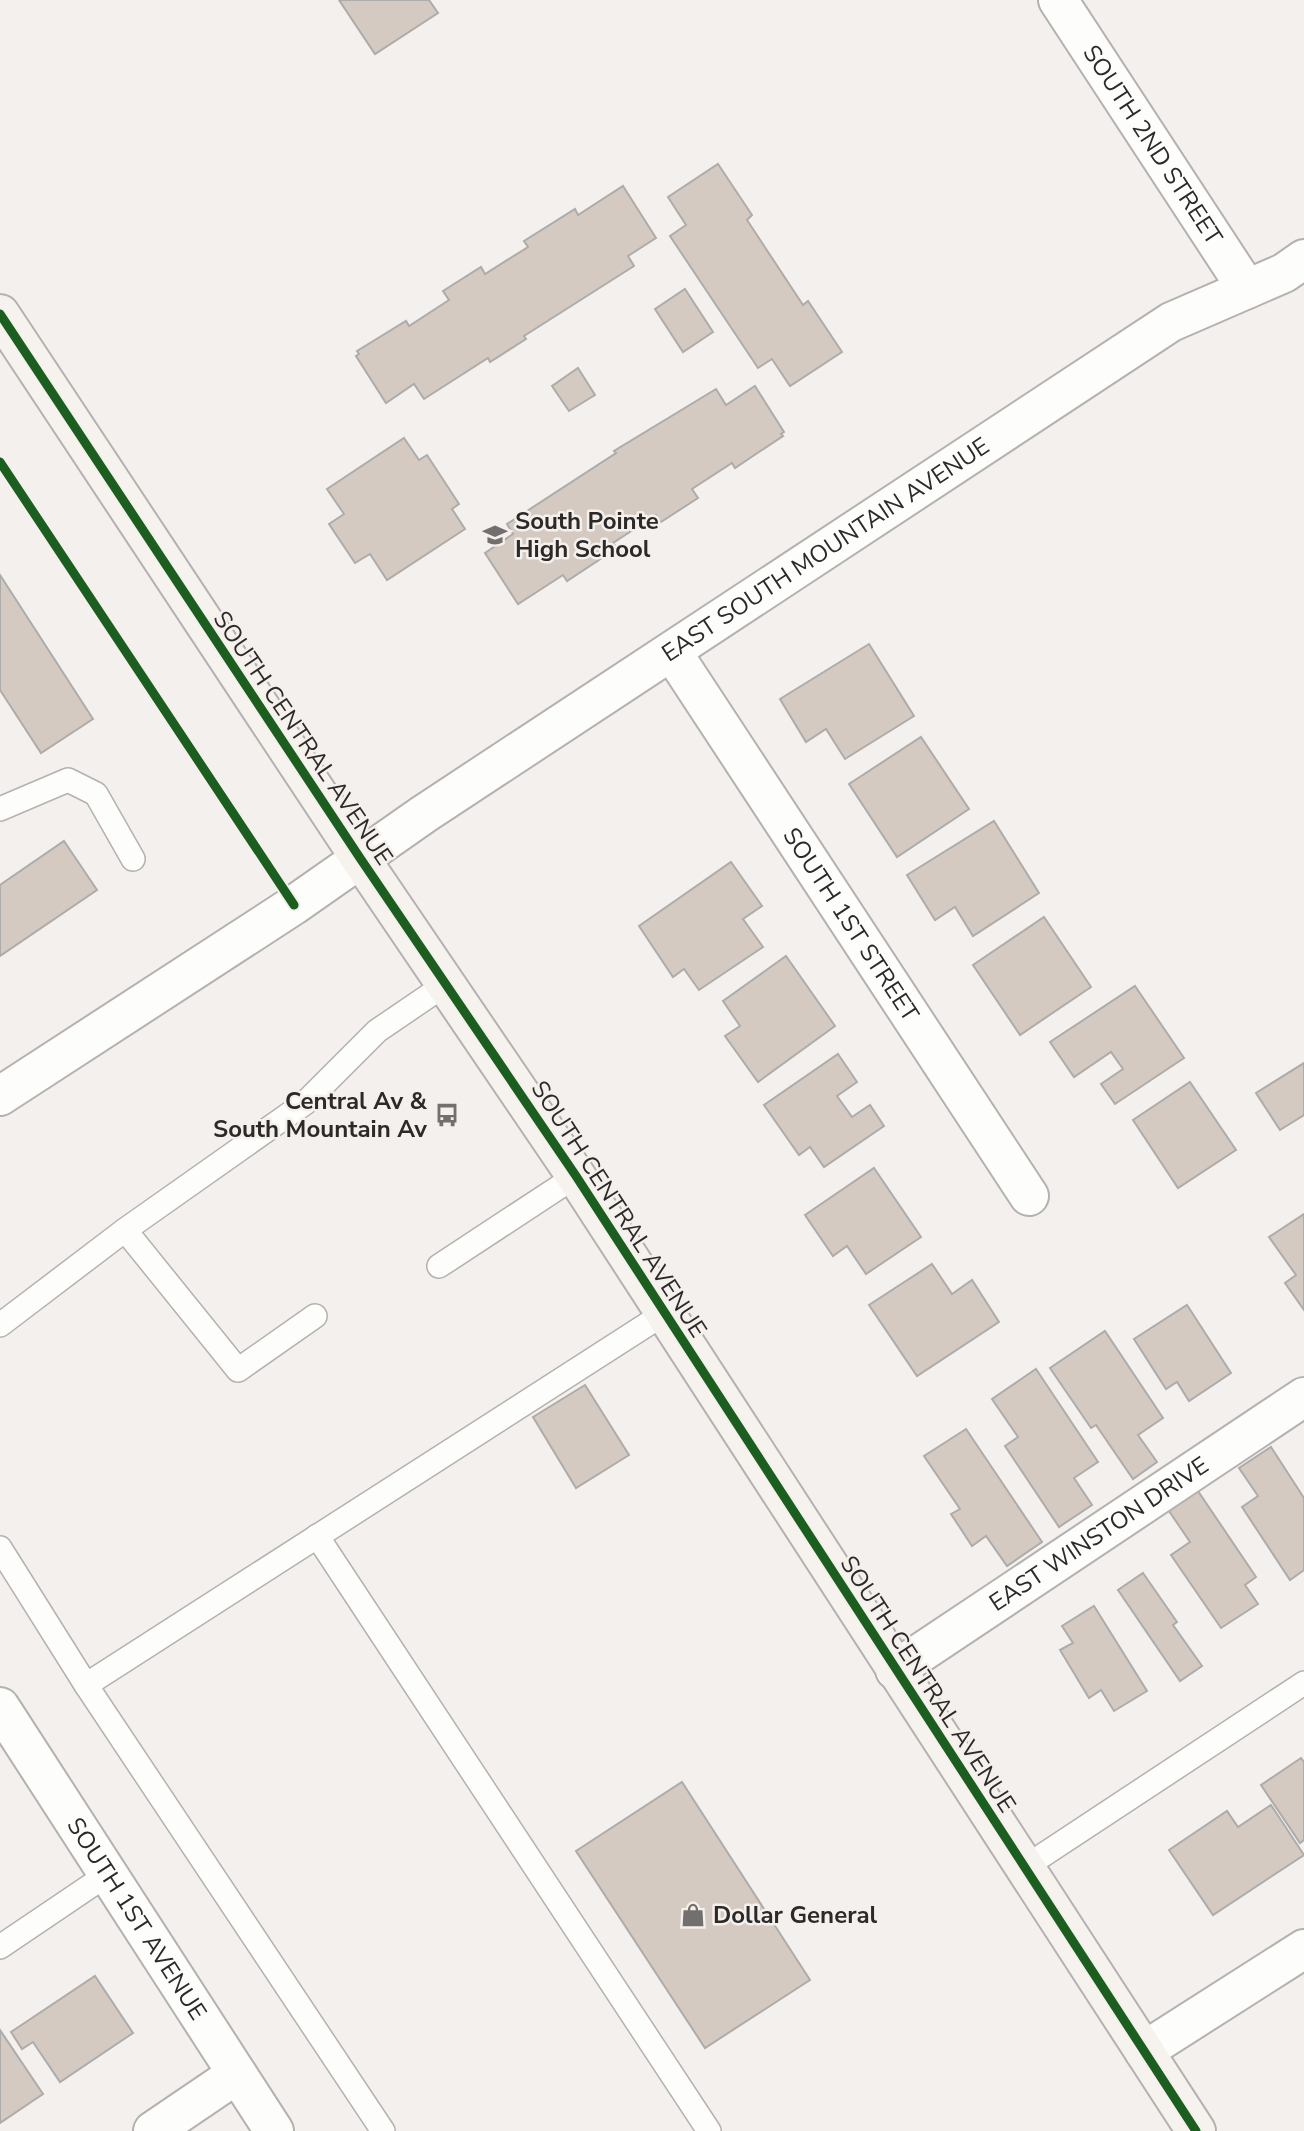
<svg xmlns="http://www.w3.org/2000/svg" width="1304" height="2131" font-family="'Nunito Sans',sans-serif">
<rect width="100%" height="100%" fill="#f3f0ee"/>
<g fill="#d4cac1" stroke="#aeacaa" stroke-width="2">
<polygon points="339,0 429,0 438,13 375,54"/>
<polygon points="718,164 752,215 747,220 803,305 808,301 842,352 790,386 772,359 758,368 670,236 686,225 668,197"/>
<polygon points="623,186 656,238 628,256 634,266 524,336 526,339 490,362 488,358 424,399 414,384 386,403 356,356 359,354 357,351 406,321 409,326 449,300 443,291 481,267 485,274 528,247 524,241 575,209 578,215"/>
<polygon points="685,289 713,332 683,352 655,309"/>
<polygon points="578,368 595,395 569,411 552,386"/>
<polygon points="755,386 784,432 781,434 783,436 735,468 732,463 692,489 698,498 661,522 656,515 613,543 617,548 567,581 563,575 518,604 485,553 513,534 507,524 616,453 614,451 716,389 726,405"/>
<polygon points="404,438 419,460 427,455 459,504 452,509 465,529 387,580 370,554 355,563 329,524 344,514 327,489"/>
<polygon points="0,575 93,719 41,753 0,690"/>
<polygon points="869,644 914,716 845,759 826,729 806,742 780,699"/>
<polygon points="921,737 969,809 897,857 849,784"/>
<polygon points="994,821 1039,893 973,936 955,907 935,920 907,875"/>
<polygon points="64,841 97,890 0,956 0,885"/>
<polygon points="731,862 762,906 743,919 763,947 699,990 684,969 673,977 639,926"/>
<polygon points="1044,917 1091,987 1020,1035 973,965"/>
<polygon points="786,956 835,1026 758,1082 725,1036 740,1026 723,1001"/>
<polygon points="1135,986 1184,1058 1115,1104 1101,1084 1123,1069 1111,1052 1074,1077 1050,1042"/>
<polygon points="838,1054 857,1082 837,1096 852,1117 870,1105 884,1126 824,1167 810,1147 799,1155 764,1105"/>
<polygon points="1304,1063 1304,1115 1280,1130 1256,1093"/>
<polygon points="1190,1082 1236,1150 1178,1188 1133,1120"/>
<polygon points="874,1168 921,1237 866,1274 847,1246 833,1256 805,1215"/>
<polygon points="1304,1214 1304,1310 1285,1283 1296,1275 1269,1237"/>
<polygon points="932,1264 952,1294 972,1280 999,1322 917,1376 869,1305"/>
<polygon points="1187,1305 1231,1373 1189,1401 1177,1382 1166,1389 1134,1339"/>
<polygon points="1105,1331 1163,1418 1138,1435 1157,1462 1133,1479 1096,1425 1091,1428 1050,1368"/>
<polygon points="1036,1369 1098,1462 1074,1478 1092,1505 1059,1527 1005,1446 1018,1437 992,1399"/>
<polygon points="585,1385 629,1455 576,1488 533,1417"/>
<polygon points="966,1429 1042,1542 1007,1566 986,1536 972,1546 951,1514 960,1509 924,1456"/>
<polygon points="1271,1447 1304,1498 1304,1570 1290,1580 1242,1507 1258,1496 1239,1468"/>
<polygon points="1198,1491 1256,1577 1245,1585 1258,1604 1221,1628 1171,1555 1190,1542 1169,1511"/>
<polygon points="1143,1573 1177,1622 1173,1625 1202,1666 1180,1681 1118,1590"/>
<polygon points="1094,1606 1147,1691 1114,1711 1101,1690 1089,1698 1060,1650 1073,1643 1062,1626"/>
<polygon points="1301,1758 1304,1762 1304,1840 1300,1843 1261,1785"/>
<polygon points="682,1782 810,1980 705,2048 576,1851"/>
<polygon points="1271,1805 1304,1855 1213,1915 1169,1850 1227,1811 1238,1827"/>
<polygon points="95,1976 133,2033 60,2082 33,2042 22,2049 11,2032"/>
<polygon points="0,2030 43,2094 0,2123"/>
</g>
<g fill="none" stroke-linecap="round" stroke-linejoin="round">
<g stroke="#b4b1b0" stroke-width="26">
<g id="lane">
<polyline points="0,809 68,780 96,794 133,859"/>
<polyline points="125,1230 238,1370 315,1316"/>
<polyline points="439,1266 576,1176"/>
<polyline points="0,1325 125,1230 305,1103 377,1031 446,984"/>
<polyline points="317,1536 709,2131"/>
<polyline points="0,1548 86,1685 383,2131"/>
<polyline points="86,1685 665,1313"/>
<polyline points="1025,1867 1304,1683"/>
<polyline points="0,1947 108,1874"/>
</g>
</g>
<g stroke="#b4b1b0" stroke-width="42">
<g id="street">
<path id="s1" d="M1058 0 1247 289"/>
<path id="s2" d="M672 652 1029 1196"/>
<path id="s3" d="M0 1096 294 905 424 814 1171 322 1284 273 1304 259"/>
<path id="s4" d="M895 1670 1304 1397"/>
<path id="s5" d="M0 1707 274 2131"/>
<polyline points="1144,2051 1304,1949"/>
<polyline points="153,2131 237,2074"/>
</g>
</g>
<g stroke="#b4b1b0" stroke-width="42">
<polyline id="secondary" points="0,314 360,858 576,1176 1196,2131"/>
</g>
<use href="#lane" stroke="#fdfdfc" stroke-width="23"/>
<use href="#street" stroke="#fdfdfc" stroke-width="38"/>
<use href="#secondary" stroke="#f6f3ef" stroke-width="38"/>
<g stroke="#f5f0ec" stroke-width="13">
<g id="cycleway">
<polyline points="0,314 360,858 576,1176 1196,2131"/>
<polyline points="0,462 294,905"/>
</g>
</g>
<use href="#cycleway" stroke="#1b5e20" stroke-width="9"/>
</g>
<defs>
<g id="school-bare" transform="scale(1.89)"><path d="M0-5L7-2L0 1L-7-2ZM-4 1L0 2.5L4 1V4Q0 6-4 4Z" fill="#726f6e" stroke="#f5f0ec" stroke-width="2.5" paint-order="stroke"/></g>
<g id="bus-bare" transform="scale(1.89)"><path d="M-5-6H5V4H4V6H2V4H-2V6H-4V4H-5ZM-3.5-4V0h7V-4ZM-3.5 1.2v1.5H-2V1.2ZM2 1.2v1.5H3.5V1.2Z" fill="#726f6e" stroke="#f5f0ec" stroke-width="2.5" paint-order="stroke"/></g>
<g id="shop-bare" transform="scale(1.89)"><path d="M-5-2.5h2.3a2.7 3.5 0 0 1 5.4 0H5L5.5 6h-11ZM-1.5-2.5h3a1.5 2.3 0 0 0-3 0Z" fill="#726f6e" stroke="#f5f0ec" stroke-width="2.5" paint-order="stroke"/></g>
</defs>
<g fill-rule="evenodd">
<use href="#school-bare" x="495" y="535"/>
<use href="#bus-bare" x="447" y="1115"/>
<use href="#shop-bare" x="693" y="1915"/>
</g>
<g text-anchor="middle" stroke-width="5" stroke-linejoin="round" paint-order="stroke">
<g font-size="24" fill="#2c2a29" stroke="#f5f0ec">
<text dy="8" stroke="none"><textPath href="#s1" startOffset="173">SOUTH 2ND STREET</textPath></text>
<text dy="8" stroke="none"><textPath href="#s3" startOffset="990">EAST SOUTH MOUNTAIN AVENUE</textPath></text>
<text transform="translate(303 738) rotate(56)" y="8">SOUTH CENTRAL AVENUE</text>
<text dy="8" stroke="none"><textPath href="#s2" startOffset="326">SOUTH 1ST STREET</textPath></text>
<text transform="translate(619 1209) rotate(57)" y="8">SOUTH CENTRAL AVENUE</text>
<text dy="8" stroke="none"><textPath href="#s4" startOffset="245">EAST WINSTON DRIVE</textPath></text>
<text transform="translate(928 1684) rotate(57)" y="8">SOUTH CENTRAL AVENUE</text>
<text dy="8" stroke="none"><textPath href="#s5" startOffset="252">SOUTH 1ST AVENUE</textPath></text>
</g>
<g font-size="24" font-weight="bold" fill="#2c2a29" stroke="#f5f0ec" text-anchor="start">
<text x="515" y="529">South Pointe<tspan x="515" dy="28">High School</tspan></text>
<text x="427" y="1109" text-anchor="end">Central Av &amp;<tspan x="427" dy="28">South Mountain Av</tspan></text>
<text x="713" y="1923">Dollar General</text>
</g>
</g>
</svg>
